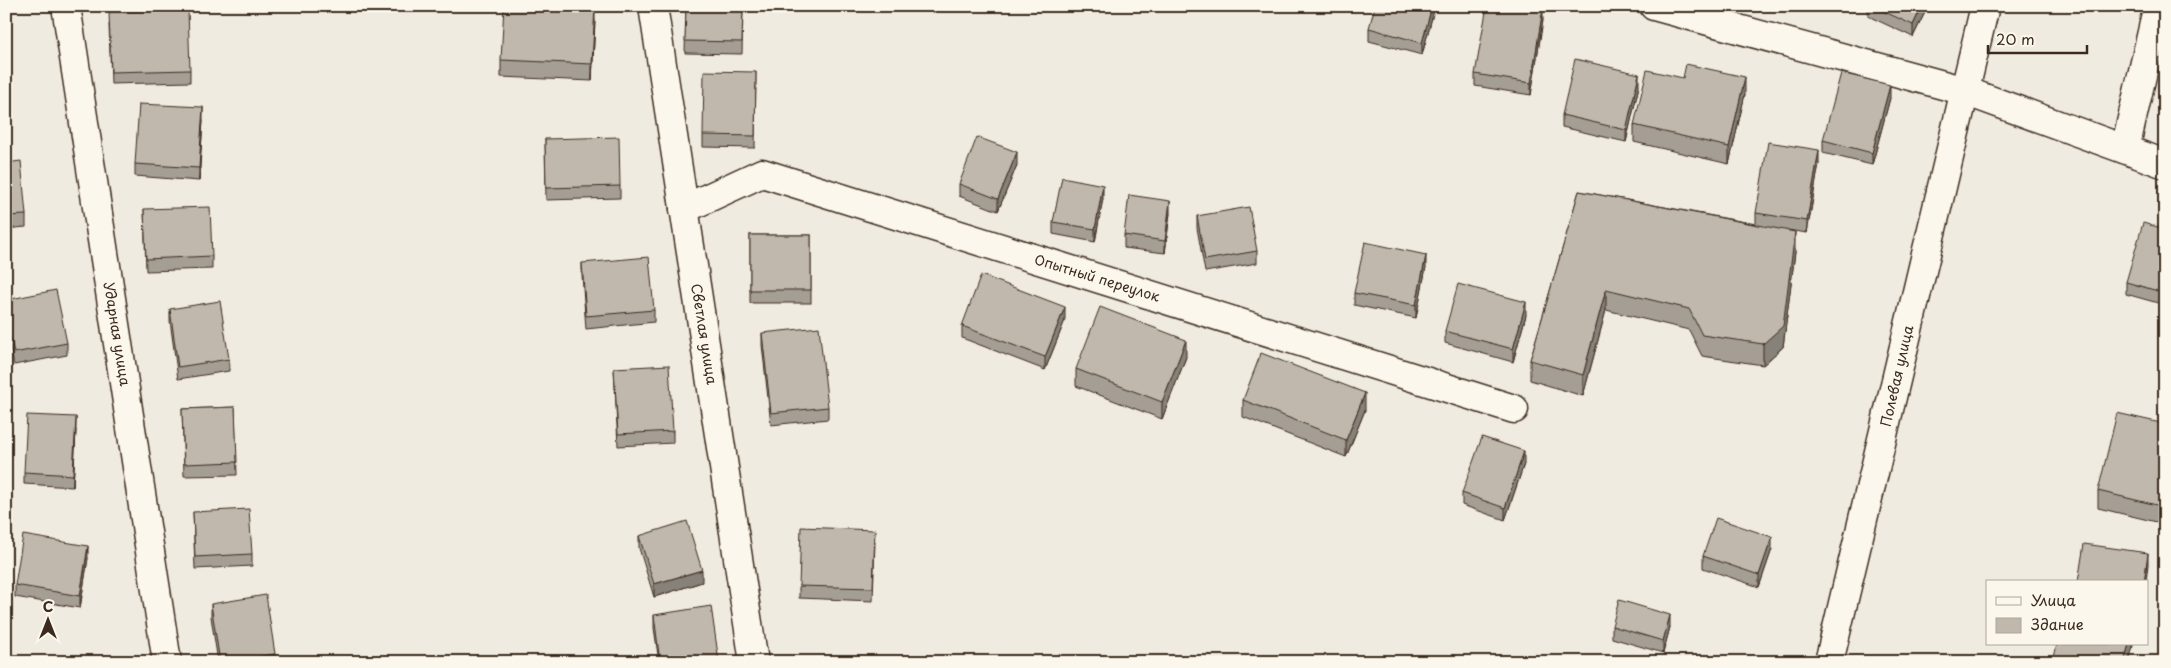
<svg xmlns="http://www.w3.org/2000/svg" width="2171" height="668" font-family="'Playpen Sans',sans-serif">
<rect width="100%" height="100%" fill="#f0ebe0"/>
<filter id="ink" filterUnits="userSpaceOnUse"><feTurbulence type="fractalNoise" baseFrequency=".02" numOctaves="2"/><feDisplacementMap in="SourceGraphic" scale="10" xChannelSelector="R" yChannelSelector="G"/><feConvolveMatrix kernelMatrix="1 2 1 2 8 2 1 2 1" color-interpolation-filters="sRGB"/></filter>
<g filter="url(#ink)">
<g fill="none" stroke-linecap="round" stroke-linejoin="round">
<g stroke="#3b2a1e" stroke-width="31">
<g id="minor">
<polyline points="66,6 167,662"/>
<polyline points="653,6 754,662"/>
<polyline points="1654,6 1965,91 2165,164"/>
<polyline points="2125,149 2158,6"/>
<polyline points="684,209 762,173 1514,409"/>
<polyline points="1829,662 1985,6"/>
</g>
</g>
<use href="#minor" stroke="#fbf7ec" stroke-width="28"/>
</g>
<g fill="#a59e95" stroke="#3b2a1e">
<polygon points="6,6 10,62 10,74 6,74"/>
<polygon points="686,6 743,6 742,54 685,53"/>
<polygon points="1435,6 1422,55 1369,41 1369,28"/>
<polygon points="1868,6 1928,6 1913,37 1868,16"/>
<polygon points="595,20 592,81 501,77 501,60"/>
<polygon points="1543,20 1531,95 1475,86 1475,74"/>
<polygon points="109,24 190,70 190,82 111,84"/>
<polygon points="756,72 755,148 703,147 703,135"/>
<polygon points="1639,86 1626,142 1562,127 1562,115"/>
<polygon points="1745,94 1729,164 1634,142 1634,125"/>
<polygon points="1890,98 1872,165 1823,153 1823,140"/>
<polygon points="203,120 199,181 135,176 135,164"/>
<polygon points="545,139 620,186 620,198 546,200"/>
<polygon points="6,163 26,215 26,227 6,229"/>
<polygon points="1819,163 1807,233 1788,230 1795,252 1783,347 1763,365 1702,356 1689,330 1606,310 1583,396 1530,380 1530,360 1579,191 1756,224 1756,213"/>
<polygon points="1017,165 998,211 959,196 959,184"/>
<polygon points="1103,198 1095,242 1053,234 1053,222"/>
<polygon points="144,209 212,256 212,269 146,271"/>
<polygon points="1170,213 1165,253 1124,248 1124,235"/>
<polygon points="1197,216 1257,251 1257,263 1205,272 1197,228"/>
<polygon points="2165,229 2165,305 2126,294 2126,282"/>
<rect x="750" y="235" width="61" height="68"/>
<polygon points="582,263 654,310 654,322 586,329 582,275"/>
<polygon points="1426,267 1416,318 1354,305 1354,293"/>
<polygon points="6,300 67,343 67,355 14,365 6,329"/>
<polygon points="170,309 229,359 229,371 178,379 170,321"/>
<polygon points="1526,315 1513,362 1445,343 1445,331"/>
<polygon points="1065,320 1045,370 962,338 962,326"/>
<polygon points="762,333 828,407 828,419 771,425 762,345"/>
<polygon points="1186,357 1162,419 1076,386 1076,369"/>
<polygon points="614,368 673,431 673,443 618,446"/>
<polygon points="1243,400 1365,410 1346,457 1243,417"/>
<polygon points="235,407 237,475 184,476 182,409"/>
<polygon points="2165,424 2165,524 2098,508 2098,491"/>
<polygon points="76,430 73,487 24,484 24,472"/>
<polygon points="1524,464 1505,520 1462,505 1462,493"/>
<polygon points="193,512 252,554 252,566 195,569"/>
<polygon points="639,536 702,582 654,597 639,548"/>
<polygon points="875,542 873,601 799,598 799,586"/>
<polygon points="1772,549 1759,587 1703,568 1703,556"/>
<polygon points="88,558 80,608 15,597 15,585"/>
<polygon points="211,604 275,654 275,662 218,662 211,617"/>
<polygon points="654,615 719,662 659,662 654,628"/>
<polygon points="1612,626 1670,627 1663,653 1612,638"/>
</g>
<g fill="#868179" stroke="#3b2a1e">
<polygon points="595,6 595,20 592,81 592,64"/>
<polygon points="1432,6 1435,6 1422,55 1422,43"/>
<polygon points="1922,6 1928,6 1913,37 1913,25"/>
<polygon points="1543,8 1543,20 1531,95 1531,83"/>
<polygon points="1639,74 1639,86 1626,142 1626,130"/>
<polygon points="1745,77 1745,94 1729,164 1729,147"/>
<polygon points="1890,85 1890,98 1872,165 1872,153"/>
<polygon points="203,107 203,120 199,181 199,168"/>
<polygon points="1819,150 1819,163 1807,233 1807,221"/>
<polygon points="1017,152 1017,165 998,211 998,199"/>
<polygon points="1103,185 1103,198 1095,242 1095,229"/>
<polygon points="1170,201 1170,213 1165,253 1165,241"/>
<polygon points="1795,232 1795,252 1783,347 1763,365 1763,344"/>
<polygon points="1426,255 1426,267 1416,318 1416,305"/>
<polygon points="1606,289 1606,310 1583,396 1583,375"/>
<polygon points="1526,302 1526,315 1513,362 1513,349"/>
<polygon points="1065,307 1065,320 1045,370 1045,357"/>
<polygon points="1186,340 1186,357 1162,419 1162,402"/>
<polygon points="1365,393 1365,410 1346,457 1346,440"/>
<polygon points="76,417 76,430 73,487 73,475"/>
<polygon points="1524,451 1524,464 1505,520 1505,508"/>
<polygon points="1772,537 1772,549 1759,587 1759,575"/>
<polygon points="88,546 88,558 80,608 80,596"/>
<polygon points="2148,553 2148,565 2146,582 2144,582"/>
<polygon points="702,570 702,582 654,597 654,584"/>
<polygon points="1670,615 1670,627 1663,653 1663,641"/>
<polygon points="2129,644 2133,644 2133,646 2129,662 2124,662"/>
</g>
<g fill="#c0b8ad" stroke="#3b2a1e">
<polygon points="6,6 8,6 10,62 6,62"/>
<polygon points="504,6 595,6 592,64 501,60"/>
<polygon points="686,6 743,6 742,42 685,41"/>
<polygon points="1375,6 1432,6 1422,43 1369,28"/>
<polygon points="1487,6 1534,6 1543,8 1531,83 1475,74"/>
<polygon points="1872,6 1922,6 1913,25"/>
<polygon points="188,10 190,70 111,72 109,12"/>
<polygon points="1575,59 1639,74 1626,130 1562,115"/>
<polygon points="1686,64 1745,77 1729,147 1634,125 1647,70 1683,78"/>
<polygon points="704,71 756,72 755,136 703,135"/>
<polygon points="1841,73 1890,85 1872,153 1823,140"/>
<polygon points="139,104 203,107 199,168 135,164"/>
<polygon points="619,137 620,186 546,188 545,139"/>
<polygon points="977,137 1017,152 998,199 959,184"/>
<polygon points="1768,142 1819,150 1807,221 1756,213"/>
<polygon points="21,161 26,215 6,216 6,163"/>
<polygon points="1062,177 1103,185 1095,229 1053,222"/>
<polygon points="1579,191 1795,232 1783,326 1763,344 1702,335 1689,309 1606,289 1583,375 1530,360"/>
<polygon points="1129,195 1170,201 1165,241 1124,235"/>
<polygon points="210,207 212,256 146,259 144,209"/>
<polygon points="1249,207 1257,251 1205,260 1197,216"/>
<polygon points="2143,223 2165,229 2165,293 2126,282"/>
<rect x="750" y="235" width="61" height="55"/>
<polygon points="1365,242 1426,255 1416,305 1354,293"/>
<polygon points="649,257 654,310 586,316 582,263"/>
<polygon points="981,275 1065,307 1045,357 962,326"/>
<polygon points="1458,284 1526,302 1513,349 1445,331"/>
<polygon points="56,290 67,343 14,353 6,317 6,300"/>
<polygon points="220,301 229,359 178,367 170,309"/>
<polygon points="1100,307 1186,340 1162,402 1076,369"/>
<polygon points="819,327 828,407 771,413 762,333"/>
<polygon points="1261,353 1365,393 1346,440 1243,400"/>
<polygon points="669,365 673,431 618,434 614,368"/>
<polygon points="235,407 237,462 184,464 182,409"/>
<polygon points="2117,413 2165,424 2165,507 2098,491"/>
<polygon points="27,415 76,417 73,475 24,472"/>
<polygon points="1482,437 1524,451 1505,508 1462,493"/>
<polygon points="249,509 252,554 195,557 193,512"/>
<polygon points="1716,518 1772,537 1759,575 1703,556"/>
<polygon points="687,521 702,570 654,584 639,536"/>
<polygon points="801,527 875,530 873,588 799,586"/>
<polygon points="23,535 88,546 80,596 15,585"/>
<polygon points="2084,544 2148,553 2144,582 2078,582"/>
<polygon points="266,595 275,654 225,662 220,662 211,604"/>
<polygon points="1619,600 1670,615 1663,641 1612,626"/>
<polygon points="711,606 719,662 660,662 654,615"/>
<polygon points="2057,644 2129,644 2124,662 2053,662"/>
</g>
</g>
<g text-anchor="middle" stroke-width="5" stroke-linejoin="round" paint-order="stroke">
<g font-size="14" fill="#3b2a1e" stroke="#fbf7ec">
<text transform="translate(1097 278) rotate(17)" y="5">Опытный переулок</text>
<text transform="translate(117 334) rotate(81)" y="5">Ударная улица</text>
<text transform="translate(704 334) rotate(81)" y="5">Светлая улица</text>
<text transform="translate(1897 376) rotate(-77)" y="5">Полевая улица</text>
</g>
</g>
<rect width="2171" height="668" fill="none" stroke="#fbf7ec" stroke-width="25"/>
<rect x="12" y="12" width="2146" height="643" fill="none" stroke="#3b2a1e" stroke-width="2" filter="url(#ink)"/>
<rect x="1986" y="580" width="162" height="65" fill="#fbf7ec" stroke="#aea59a"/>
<rect x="1996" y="597" width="25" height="8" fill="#fbf7ec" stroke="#aea59a"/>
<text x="2031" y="606" font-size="15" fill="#3b2a1e">Улица</text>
<rect x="1996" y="618" width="25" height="15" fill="#c0b8ad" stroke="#aea59a"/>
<text x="2031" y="630" font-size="15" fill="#3b2a1e">Здание</text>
<g transform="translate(48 620)" stroke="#fbf7ec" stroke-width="4" paint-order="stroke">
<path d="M0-4L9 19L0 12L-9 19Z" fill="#3b2a1e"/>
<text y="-8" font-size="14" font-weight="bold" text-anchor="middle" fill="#3b2a1e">С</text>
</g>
<path d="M1988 45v8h99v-8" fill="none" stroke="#3b2a1e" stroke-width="2.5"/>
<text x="1996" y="45" font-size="15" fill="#3b2a1e" stroke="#fbf7ec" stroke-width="4" paint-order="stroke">20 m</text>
</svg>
